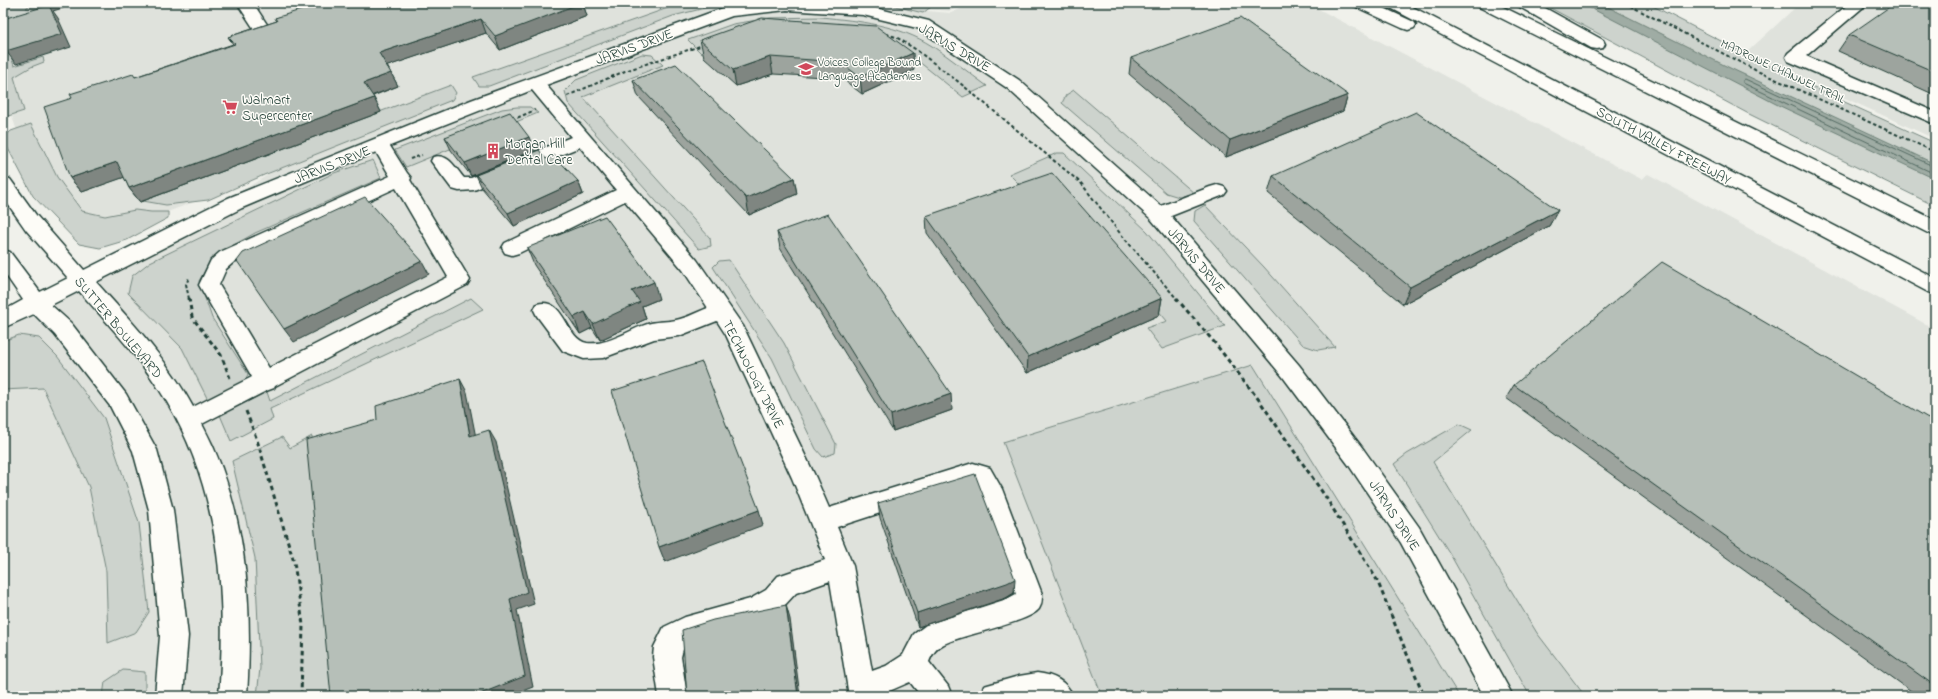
<svg xmlns="http://www.w3.org/2000/svg" width="1938" height="699" font-family="'Indie Flower',sans-serif">
<rect width="100%" height="100%" fill="#f0f1eb"/>
<filter id="ink" filterUnits="userSpaceOnUse"><feTurbulence type="fractalNoise" baseFrequency=".025" numOctaves="2"/><feDisplacementMap in="SourceGraphic" scale="8" xChannelSelector="R" yChannelSelector="G"/><feConvolveMatrix kernelMatrix="1 2 1 2 8 2 1 2 1" color-interpolation-filters="sRGB"/></filter>
<g filter="url(#ink)">
<g fill="#dfe2dc">
<polygon points="3,3 830,3 951,13 973,3 1307,3 1641,179 1648,174 1935,329 1935,696 3,696 3,322 102,277 274,171 100,238 22,147 3,88"/>
<polygon points="846,3 968,3 950,11"/>
<polygon points="1800,3 1935,3 1935,139 1746,53"/>
</g>
<g fill="#cdd3cd" stroke="#768880">
<polygon points="3,3 33,3 26,8 52,10 4,34 14,66 43,57 44,62 31,67 14,77 24,111 5,117 3,116"/>
<polygon points="682,3 725,3 673,16 489,86 479,86 473,77"/>
<polygon points="883,3 936,3 923,13"/>
<polygon points="1541,3 1647,3 1805,84 1935,143 1935,206 1747,113"/>
<path d="M821 17C860 21 899 25 932 46 951 58 969 73 987 86L963 97 923 65 886 42 704 56 688 40 733 24 770 18Z"/>
<polygon points="642,54 652,55 663,65 583,97 710,238 711,246 699,249 568,103 565,91 576,80"/>
<polygon points="451,85 456,93 452,100 264,175 208,200 166,205 143,201"/>
<polygon points="1074,90 1194,193 1179,197 1166,193 1062,103 1066,95"/>
<polygon points="517,107 530,107 538,113 406,167 395,150 502,109"/>
<polygon points="31,124 57,177 82,211 105,216 135,210 151,212 168,212 168,218 127,240 100,248 79,244 33,196 3,139 11,131"/>
<polygon points="1057,153 1064,153 1147,231 1225,326 1162,349 1146,328 1167,321 1047,176 1021,186 1009,174"/>
<polygon points="373,160 381,178 255,233 213,257 199,281 212,318 248,374 243,386 208,400 182,348 128,293 132,276 150,262 334,173"/>
<polygon points="1205,205 1264,267 1335,347 1318,350 1303,345 1194,221 1195,211"/>
<polygon points="729,260 784,343 836,444 835,453 823,457 816,449 772,358 713,267 719,261"/>
<polygon points="471,298 483,309 270,409 273,419 231,441 220,415 267,392 270,401"/>
<polygon points="19,335 39,338 57,356 104,418 139,523 149,612 136,632 108,643 106,571 89,487 43,388 3,390 3,341"/>
<polygon points="1253,365 1459,696 1102,696 1003,442"/>
<polygon points="1459,424 1472,430 1433,462 1537,633 1585,696 1530,696 1450,554 1394,464 1407,454"/>
<polygon points="312,436 333,696 257,696 260,668 255,558 232,461 282,437 290,448"/>
<polygon points="123,670 145,672 145,696 103,696 105,682"/>
</g>
<polygon fill="#9faca4" stroke="#6c8077" points="1581,3 1600,3 1730,68 1935,164 1935,179 1776,104"/>
<g fill="none" stroke-linecap="round" stroke-linejoin="round">
<polyline stroke="#526961" stroke-width="1" points="1935,167 1745,79 1743,80 1743,83 1935,174"/>
<g stroke="#1f3d34" stroke-width="3">
<g id="minor">
<polygon points="237,3 253,3 272,32 270,35 264,37 258,35"/>
<path d="M760 3H829L863 5 929 21 1019 80 1161 206 1210 187 1217 185 1224 187 1227 191 1224 195 1171 216 1299 365 1364 450 1419 527 1513 696H1484L1401 543 1348 464 1283 377 1151 219 1007 88 917 28 863 15 787 10 732 16 546 85 697 260 743 326 816 478 829 508 973 463 990 468 1002 489 1042 594C1042 599 1042 604 1039 609 1028 623 963 634 944 644 936 648 932 654 929 662L948 686 952 696H921L910 682 878 696H849L830 581 796 593 784 606 765 618 691 641 684 645 681 657 687 696H659L653 657 654 647 664 627 685 617 750 599 766 590 778 576 825 560 792 478 726 335 717 321 679 336 654 339 603 358 584 359 563 351 537 316 534 310 537 304C565 296 565 339 587 343 609 346 631 328 651 323 659 321 668 322 676 320 687 318 697 312 708 308L683 270 625 201 519 253 512 255 505 253 502 248 505 243 616 190 580 147 474 190 459 191 452 189 431 161 433 157C449 153 455 168 464 178H471L571 137 532 90 390 146 407 173 411 178 410 180 470 280 467 285 275 386 274 388 266 391 202 424C247 507 253 604 247 696H219C227 595 220 491 167 402 143 361 110 326 79 291L51 305 71 323 126 394 157 450 173 510 188 636 183 696H155L160 636 149 510 133 451 110 406 55 335 34 314 3 328V311L23 300 3 271V250L10 252 40 292 68 278 26 230 3 197V177L10 179 36 215 84 270 228 198 471 100 723 8ZM376 152 390 176 220 252 211 260 199 285 252 377 193 407C168 360 131 321 96 282L242 208ZM396 188 448 277 269 368 219 285 226 269 234 262ZM973 483 979 493 1016 594 1007 599 926 625 914 634 903 655 886 666 872 671 853 566 837 527Z"/>
<polygon points="1850,3 1868,3 1806,56 1935,112 1935,124 1788,61 1786,57 1788,53"/>
<path d="M1037 673C1054 675 1066 681 1073 696H980L984 686 1019 676Z"/>
</g>
</g>
<g stroke="#1f3d34" stroke-width="3">
<g id="highway">
<polygon points="1352,3 1373,3 1414,22 1416,25 1414,28 1408,30 1402,28 1354,6"/>
<polygon points="1385,3 1405,3 1935,278 1935,294 1928,292 1387,6"/>
<polygon points="1475,3 1495,3 1935,220 1935,235 1928,233 1477,6"/>
<polygon points="1516,3 1536,3 1603,40 1605,44 1603,48 1597,49 1591,48 1518,6"/>
</g>
</g>
<g stroke="#1f3d34" stroke-width="2" stroke-dasharray="3.5 2.5" stroke-linecap="butt">
<polyline points="1625,3 1755,70 1935,152"/>
<polyline points="886,34 896,37 915,49 960,83 1081,183 1119,232 1177,299"/>
<polyline points="567,96 625,71 703,45"/>
<polyline points="512,120 535,110"/>
<polyline points="410,159 422,155"/>
<polyline points="189,299 186,284 189,278"/>
</g>
<g stroke="#1f3d34" stroke-width="3" stroke-dasharray="4.5 3.5" stroke-linecap="butt">
<polyline points="189,298 192,317 221,355 230,378"/>
<polyline points="1176,298 1214,342 1259,400 1325,496 1377,580 1424,696"/>
<polyline points="246,411 257,440 294,562 303,625 301,696"/>
</g>
<use href="#minor" fill="#fdfcf7" fill-rule="evenodd"/>
<use href="#highway" fill="#fdfcf7" fill-rule="evenodd"/>
</g>
<g fill="#9da49e" stroke="#1f3d34">
<polygon points="1935,3 1935,95 1838,51 1849,35"/>
<polygon points="340,4 345,8 583,4 587,16 500,50 486,33 387,66 398,86 373,96 381,112 140,202 129,188 124,177 82,192 70,178 72,98 233,44 228,37 277,21 275,18"/>
<polygon points="700,40 914,70 862,94 841,78 773,74 736,86 704,57"/>
<polygon points="1131,58 1348,95 1343,111 1226,157 1129,74"/>
<polygon points="633,80 794,178 797,194 749,215 638,96"/>
<polygon points="445,137 534,150 471,176 451,150"/>
<polygon points="546,159 578,181 583,194 514,226 482,188 476,175"/>
<polygon points="1273,176 1558,210 1549,226 1403,304 1268,193"/>
<polygon points="926,216 1162,298 1159,315 1027,373 927,233"/>
<polygon points="777,232 952,410 893,431 780,248"/>
<polygon points="527,248 659,299 642,306 646,319 600,340 592,328 580,334 534,265"/>
<polygon points="1514,385 1935,422 1935,696 1918,696 1506,398"/>
<polygon points="878,503 1014,593 1006,598 918,627 880,518"/>
</g>
<g fill="#7f8681" stroke="#1f3d34">
<polygon points="47,3 79,3 53,11 58,18 71,47 16,64 6,51 50,7"/>
<polygon points="575,3 585,3 583,4 587,16 500,50 495,36"/>
<polygon points="481,19 486,33 385,67 379,53"/>
<polygon points="913,53 914,70 862,94 860,77"/>
<polygon points="770,57 773,74 736,86 733,70"/>
<polygon points="391,73 398,86 371,96 364,83"/>
<polygon points="1348,95 1343,111 1226,157 1230,140"/>
<polygon points="374,98 381,112 140,202 129,188"/>
<polygon points="529,137 534,150 471,176 465,163"/>
<polygon points="117,162 128,176 82,192 70,178"/>
<polygon points="794,178 797,194 749,215 746,198"/>
<polygon points="578,181 583,194 514,226 508,213"/>
<polygon points="1558,210 1549,226 1403,304 1410,287"/>
<polygon points="422,261 429,274 294,342 284,329"/>
<polygon points="654,282 659,299 642,306 646,319 600,340 593,324 632,291"/>
<polygon points="1162,298 1159,315 1027,373 1028,357"/>
<polygon points="585,312 592,328 580,334 574,317"/>
<polygon points="460,379 467,392 478,448 470,436"/>
<polygon points="951,394 952,410 893,431 891,415"/>
<polygon points="489,430 496,442 534,604 517,610 533,687 509,696 475,696 510,599"/>
<polygon points="759,510 763,525 665,562 659,547"/>
<polygon points="1015,579 1014,593 1006,598 918,627 917,613"/>
<polygon points="786,605 790,619 800,696 798,696"/>
</g>
<g fill="#b6bfb8" stroke="#1f3d34">
<polygon points="323,3 339,3 340,4 343,4 345,8 358,3 581,3 495,36 481,19 379,53 391,73 364,83 374,98 129,188 117,162 70,178 44,107 72,98 70,94 133,74 135,77 235,44 228,37 277,21 275,18"/>
<polygon points="1895,3 1935,3 1935,72 1849,35"/>
<polygon points="49,5 62,34 6,51 3,42 3,19"/>
<polygon points="762,18 876,26 913,53 860,77 840,62 770,57 733,70 700,40"/>
<polygon points="1240,18 1348,95 1230,140 1131,58"/>
<polygon points="676,64 794,178 746,198 633,80"/>
<polygon points="510,112 529,137 465,163 445,137"/>
<polygon points="1416,112 1558,210 1410,287 1273,176"/>
<polygon points="539,150 546,159 554,155 578,181 508,213 476,175"/>
<polygon points="1052,173 1162,298 1028,357 926,216"/>
<polygon points="365,197 422,261 284,329 237,261 243,253"/>
<polygon points="828,214 951,394 891,415 777,232"/>
<polygon points="605,216 654,282 632,291 640,302 593,324 585,312 574,317 527,248"/>
<polygon points="1662,262 1935,422 1935,686 1514,385"/>
<polygon points="702,362 759,510 659,547 612,391"/>
<polygon points="460,379 470,436 489,430 527,592 510,599 525,676 475,696 331,696 306,440 377,420 376,406"/>
<polygon points="975,474 1015,579 1007,583 917,613 878,503"/>
<polygon points="786,605 798,696 687,696 682,630 713,620"/>
<polygon points="1049,693 1050,696 1034,696"/>
</g>
</g>
<defs>
<g id="school-bare" transform="scale(1.2)"><path d="M0-5L7-2L0 1L-7-2ZM-4 1L0 2.5L4 1V4Q0 6-4 4Z" fill="#d1495b" stroke="#fdfcf7" stroke-width="2.5" paint-order="stroke"/></g>
<g id="supermarket-bare" transform="scale(1.2)"><path d="M-6-5.5h2.5l.6 2H6L4.5 2H-2.5L-4.4-4H-6ZM-1.5 3.2a1.3 1.3 0 1 0 .1 0ZM3 3.2a1.3 1.3 0 1 0 .1 0Z" fill="#d1495b" stroke="#fdfcf7" stroke-width="2.5" paint-order="stroke"/></g>
<g id="building-bare" transform="scale(1.2)"><path d="M-4-6H4V6H1V3H-1V6H-4ZM-2.5-4.3h1.7v1.8h-1.7ZM.8-4.3h1.7v1.8H.8ZM-2.5-1h1.7V.8h-1.7ZM.8-1h1.7V.8H.8Z" fill="#d1495b" stroke="#fdfcf7" stroke-width="2.5" paint-order="stroke"/></g>
</defs>
<g fill-rule="evenodd">
<use href="#school-bare" x="806" y="69"/>
<use href="#supermarket-bare" x="230" y="107"/>
<use href="#building-bare" x="493" y="151"/>
</g>
<g text-anchor="middle" stroke-width="3" stroke-linejoin="round" paint-order="stroke">
<g font-size="12" fill="#1f3d34" stroke="#fdfcf7" text-anchor="start">
<text x="818" y="66">Voices College Bound<tspan x="818" dy="14">Language Academies</tspan></text>
</g>
<g font-size="12" fill="#1f3d34" stroke="#fdfcf7">
<text transform="translate(1783 71) rotate(25)" y="4">MADRONE CHANNEL TRAIL</text>
</g>
<g font-size="14" fill="#1f3d34" stroke="#fdfcf7">
<text transform="translate(634 46) rotate(-20)" y="5">JARVIS DRIVE</text>
<text transform="translate(955 47) rotate(31)" y="5">JARVIS DRIVE</text>
<text transform="translate(1664 145) rotate(28)" y="5">SOUTH VALLEY FREEWAY</text>
<text transform="translate(332 164) rotate(-22)" y="5">JARVIS DRIVE</text>
<text transform="translate(1197 260) rotate(50)" y="5">JARVIS DRIVE</text>
<text transform="translate(119 327) rotate(50)" y="5">SUTTER BOULEVARD</text>
<text transform="translate(754 374) rotate(63)" y="5">TECHNOLOGY DRIVE</text>
<text transform="translate(1395 515) rotate(57)" y="5">JARVIS DRIVE</text>
</g>
<g font-size="14" fill="#1f3d34" stroke="#fdfcf7" text-anchor="start">
<text x="242" y="104">Walmart<tspan x="242" dy="16">Supercenter</tspan></text>
<text x="505" y="148">Morgan Hill<tspan x="505" dy="16">Dental Care</tspan></text>
</g>
</g>
<rect width="1938" height="699" fill="none" stroke="#fdfcf7" stroke-width="16"/>
<rect x="8" y="8" width="1922" height="683" fill="none" stroke="#1f3d34" stroke-width="1.5" filter="url(#ink)"/>
</svg>
